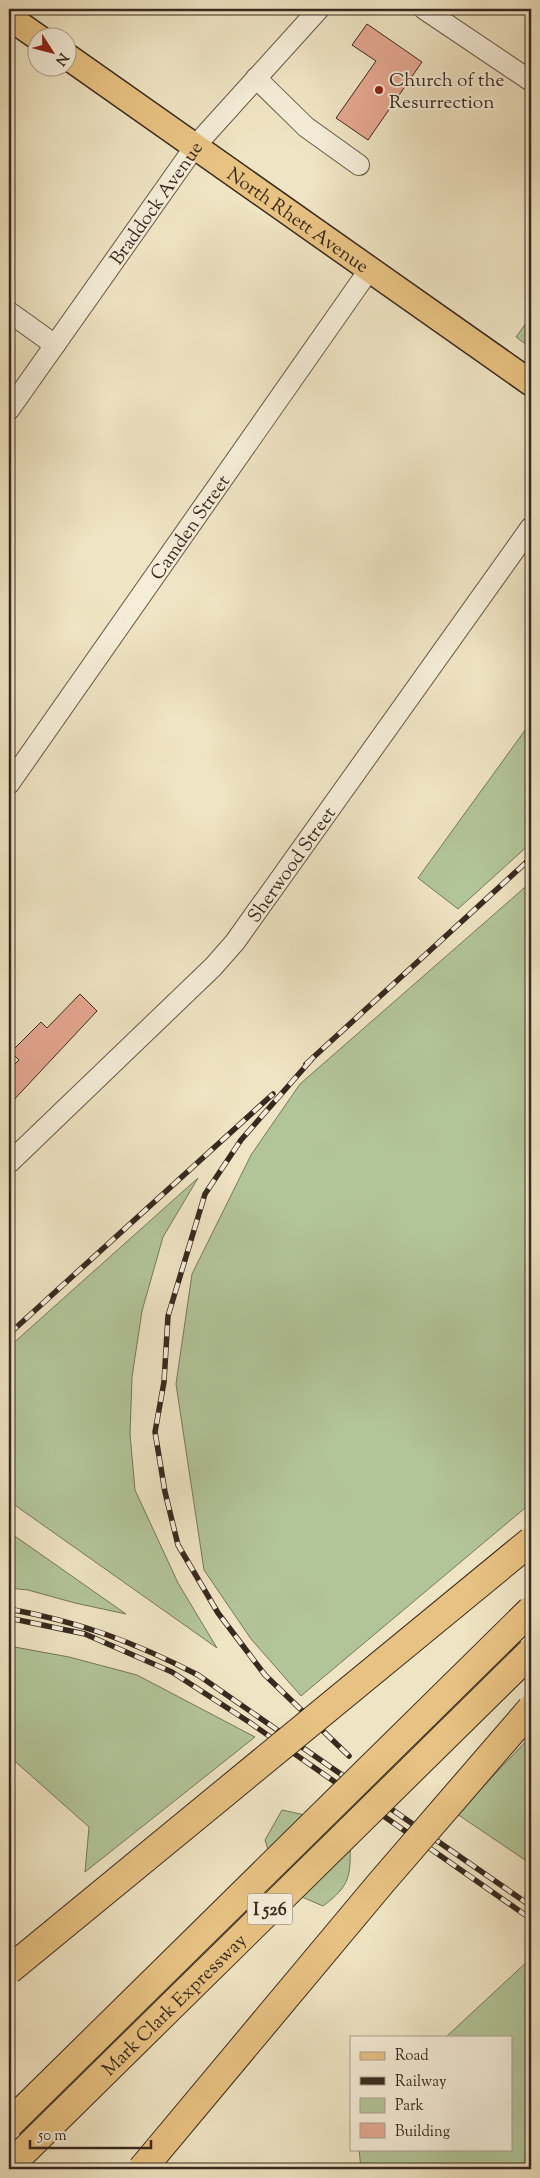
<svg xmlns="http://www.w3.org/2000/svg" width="540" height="2178" font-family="'Sorts Mill Goudy',serif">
<rect width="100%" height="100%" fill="#efe4c3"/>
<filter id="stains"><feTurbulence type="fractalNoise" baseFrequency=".004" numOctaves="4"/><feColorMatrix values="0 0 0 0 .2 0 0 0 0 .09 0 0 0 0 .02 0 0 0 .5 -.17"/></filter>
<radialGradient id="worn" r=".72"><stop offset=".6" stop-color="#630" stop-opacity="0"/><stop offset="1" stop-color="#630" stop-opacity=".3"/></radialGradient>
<g fill="#b2c599" stroke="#75775c">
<polygon points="531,316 531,348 516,337"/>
<polygon points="531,722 531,843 458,909 418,878"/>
<polygon points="531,882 531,1503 301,1696 251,1639 204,1570 176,1384 192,1274 251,1155 300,1084"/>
<polygon points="198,1178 163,1237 142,1311 132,1377 130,1434 135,1490 178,1583 217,1648 9,1501 9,1347"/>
<polygon points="9,1532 126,1614 75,1603 28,1590 9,1588"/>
<polygon points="9,1646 69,1657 137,1675 255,1737 85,1872 89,1827 9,1756"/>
<polygon points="531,1736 531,1864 457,1814"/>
<path d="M282 1810 314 1817 350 1843C351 1876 350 1886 323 1906L295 1894 275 1871 265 1840Z"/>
<polygon points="531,1958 531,2169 361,2169 359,2149 511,2149 511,2037 446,2037"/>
</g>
<g fill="#e5a791" stroke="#38291e">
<polygon points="367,24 422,62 368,140 336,118 376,61 352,45"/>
<polygon points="80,994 97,1011 9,1105 9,1070 19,1060 11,1052 41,1022 47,1028"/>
</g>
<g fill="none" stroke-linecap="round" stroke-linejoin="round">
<g stroke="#665847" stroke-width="22">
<g id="minor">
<polyline points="424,9 531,81"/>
<polyline points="256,78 306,127 359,165"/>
<polyline points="9,312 55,345"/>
<path id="s1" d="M9 410 196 145 319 9"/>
<path id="s2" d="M9 784 369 270"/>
<path id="s3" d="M9 1163 213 967 235 942 531 527"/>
</g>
</g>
<g stroke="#38291e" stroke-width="28">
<g id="major">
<polyline points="9,17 39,38"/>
<path id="s4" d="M68 57 531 383"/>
</g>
</g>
<use href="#minor" stroke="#f5edd8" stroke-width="20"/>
<use href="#major" stroke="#e8c282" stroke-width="25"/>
<g stroke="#38291e" stroke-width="5.5">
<g id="rail">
<polyline points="311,1060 241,1140 205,1194 168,1316 164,1382 155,1432 165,1492 178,1545 218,1613 265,1675 349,1756"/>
<polyline points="306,1064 531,858"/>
<polyline points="9,1334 273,1094"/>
<path d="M9 1609C80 1622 134 1642 198 1675L531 1906"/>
<polyline points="9,1618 85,1634 172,1672 249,1722 531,1919"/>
</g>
</g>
<use href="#rail" stroke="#f5edd8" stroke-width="4" stroke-dasharray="11" stroke-linecap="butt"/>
<g stroke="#38291e" stroke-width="30" stroke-linecap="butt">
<g id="highway-bridge">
<polyline points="9,1970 531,1541"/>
<polyline points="9,2124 531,1610"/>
<path id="s5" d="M9 2166 531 1652"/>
<polyline points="142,2169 380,1884 531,1709"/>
</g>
</g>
<use href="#highway-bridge" stroke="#e8c282" stroke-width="28"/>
</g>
<circle fill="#8f2418" stroke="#f5edd8" stroke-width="2" cx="379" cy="90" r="5"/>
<g text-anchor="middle" stroke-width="4" stroke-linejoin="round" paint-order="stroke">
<rect fill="#f5edd8" stroke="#716456" stroke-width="1" x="247.5" y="1893.5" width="45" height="31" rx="4"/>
<g font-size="18" font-weight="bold" fill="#38291e">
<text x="270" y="1915">I 526</text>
</g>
<g font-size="19" fill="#38291e" stroke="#f5edd8" text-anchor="start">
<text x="389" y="86">Church of the<tspan x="389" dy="22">Resurrection</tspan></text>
</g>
<g font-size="19" fill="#38291e" stroke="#f5edd8">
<text dy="7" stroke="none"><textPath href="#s1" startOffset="254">Braddock Avenue</textPath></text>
<text dy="7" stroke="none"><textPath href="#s4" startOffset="282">North Rhett Avenue</textPath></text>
<text dy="7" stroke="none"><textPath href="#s2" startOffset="314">Camden Street</textPath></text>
<text dy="7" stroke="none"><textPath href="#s3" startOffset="412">Sherwood Street</textPath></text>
<text dy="7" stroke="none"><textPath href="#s5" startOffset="231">Mark Clark Expressway</textPath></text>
</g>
</g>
<rect width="540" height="2178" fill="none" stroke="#efe4c3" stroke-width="30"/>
<rect x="10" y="10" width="520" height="2158" fill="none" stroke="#38291e" stroke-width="2.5"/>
<rect x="15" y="15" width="510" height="2148" fill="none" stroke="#38291e"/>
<rect x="350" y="2036" width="162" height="115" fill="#f5edd8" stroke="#a99f8e"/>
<rect x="360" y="2052" width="25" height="8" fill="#e8c282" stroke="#a99f8e"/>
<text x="395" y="2060" font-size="15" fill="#38291e">Road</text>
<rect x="360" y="2077" width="25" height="8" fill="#38291e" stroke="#a99f8e"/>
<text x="395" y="2086" font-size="15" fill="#38291e">Railway</text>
<rect x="360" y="2098" width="25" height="15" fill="#b2c599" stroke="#a99f8e"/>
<text x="395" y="2110" font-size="15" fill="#38291e">Park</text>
<rect x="360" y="2123" width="25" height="15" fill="#e5a791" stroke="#a99f8e"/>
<text x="395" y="2136" font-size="15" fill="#38291e">Building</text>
<g transform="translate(52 52) rotate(126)"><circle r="24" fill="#f5edd8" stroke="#a99f8e"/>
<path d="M0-4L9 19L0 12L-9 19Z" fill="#8f2418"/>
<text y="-8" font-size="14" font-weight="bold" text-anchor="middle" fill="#38291e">N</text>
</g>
<path d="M30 2140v8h121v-8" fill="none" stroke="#38291e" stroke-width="2.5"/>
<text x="38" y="2140" font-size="15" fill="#38291e" stroke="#f5edd8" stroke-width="4" paint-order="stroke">50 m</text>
<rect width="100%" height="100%" filter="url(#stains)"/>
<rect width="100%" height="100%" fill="url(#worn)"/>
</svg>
